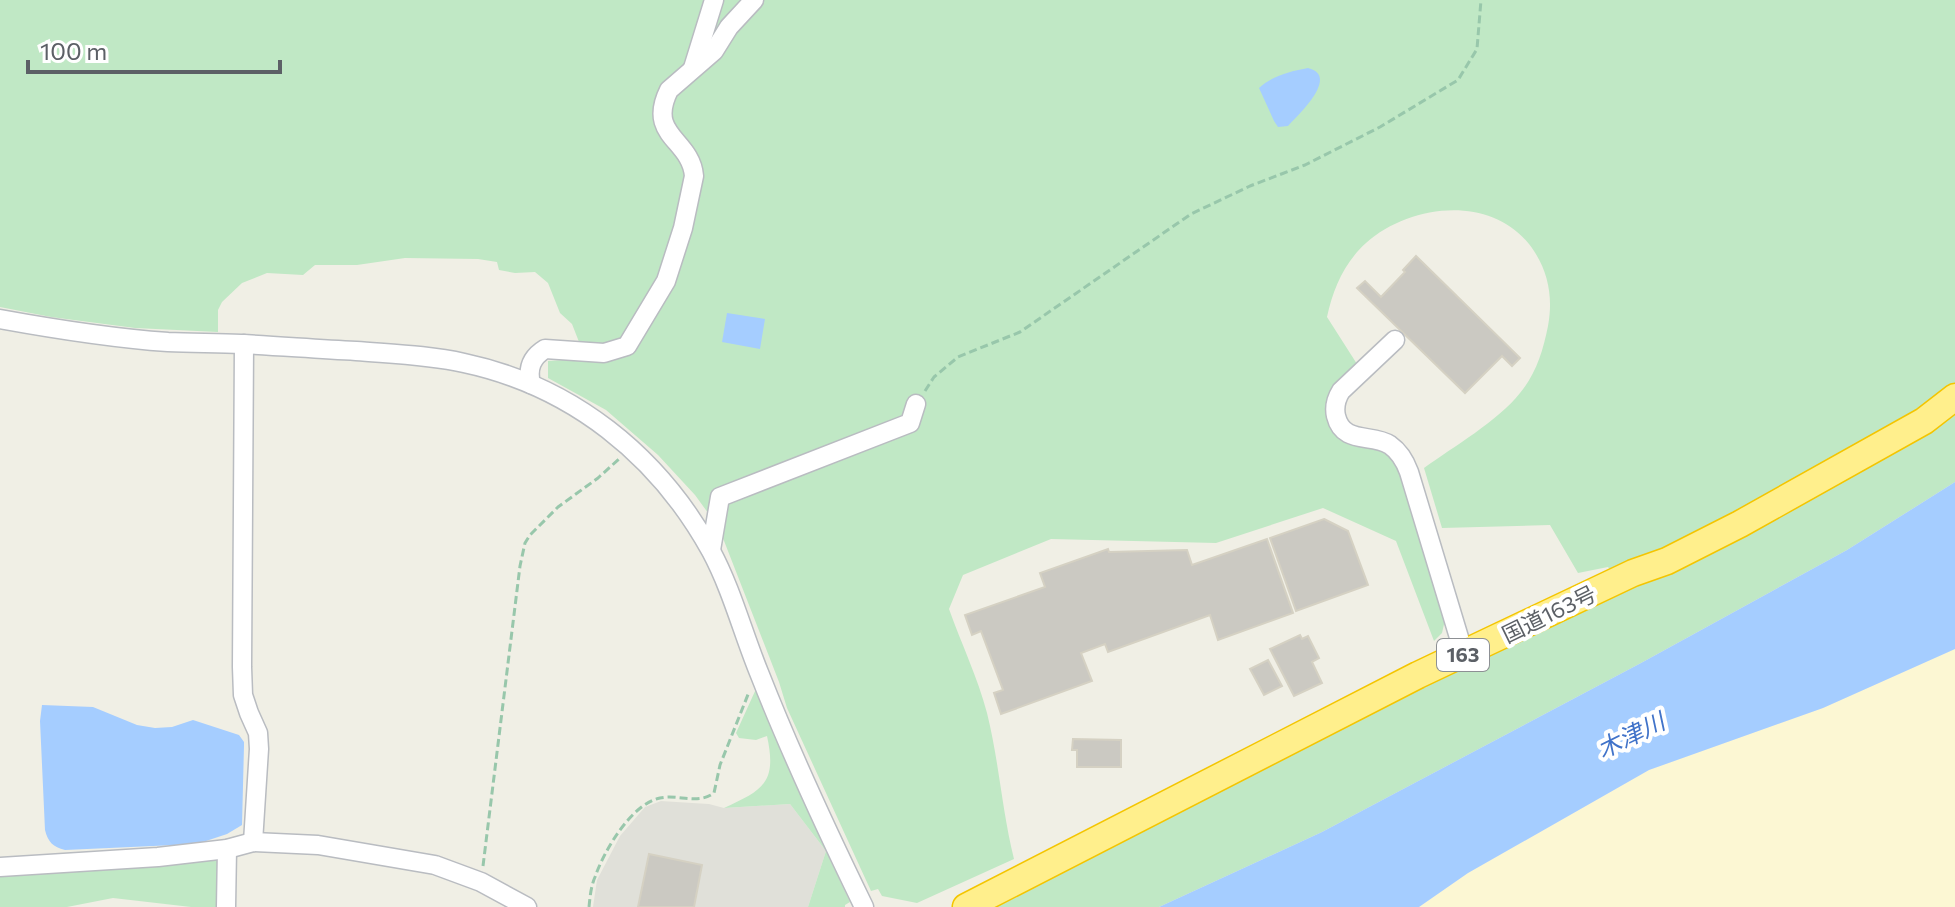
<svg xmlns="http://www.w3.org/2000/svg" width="1955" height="907" font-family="Commissioner,'Noto Sans JP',sans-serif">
<rect width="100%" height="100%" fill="#f0efe5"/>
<polygon fill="#e0e0d9" points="661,801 709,804 724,808 790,804 826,851 808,907 593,907 597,880 620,836 645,807"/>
<g fill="#c0e8c5">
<path d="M0 0H1955V383L1909 417 1712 527 1612 572 1608 567 1578 573 1550 525 1442 528 1424 468C1453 447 1498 421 1520 393 1536 374 1543 351 1548 326 1553 299 1549 274 1534 251 1497 194 1412 202 1366 243 1344 263 1333 289 1327 317L1357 364 1329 412 1397 461 1445 620 1442 633 1434 641 1396 541 1323 508 1216 543 1051 539 963 575 949 609C961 643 978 678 987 713 999 761 1002 811 1014 859L917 903 882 896 878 889 871 891 787 708 779 682 719 528 695 495 658 455 606 410 548 378V361L578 359 613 361 630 352 581 347 572 324 560 313 548 283 535 272 515 273 499 270 497 262 478 259 405 258 357 265H315L303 275 267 273 242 283 222 302 218 310V332L135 328 51 317 0 307Z"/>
<polygon points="1955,408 1955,482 1847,550 1641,663 1322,832 1159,907 986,907"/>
<path d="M756 689 826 851 850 902 845 905V907H808L826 851 790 804 724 808C764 790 777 782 767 736L756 740 739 738 736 733Z"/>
<polygon points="208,857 217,860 220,863 220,907 191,907 113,898 67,907 0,907 0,872"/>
</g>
<polygon fill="#fcf7d3" points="1955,649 1955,907 1419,907 1468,873 1649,770 1823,708"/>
<g fill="#a5cdff">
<path d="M1308 68C1340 76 1299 114 1288 126L1278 127 1274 121 1259 88C1272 76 1291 71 1308 68Z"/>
<polygon points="727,313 765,319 760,349 722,342"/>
<polygon points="1955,482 1955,649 1823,708 1649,770 1468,873 1419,907 1159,907 1322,832 1641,663 1847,550"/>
<path d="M42 705 93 707 137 725 155 728 172 727 193 720 239 735 244 742V746L242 825 227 834 197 844 65 850C53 847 48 842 45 830L40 721Z"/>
</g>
<g fill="#cbc9c2" stroke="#d5d1c3" stroke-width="2">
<polygon points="1416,256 1520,358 1512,366 1502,356 1465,393 1357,288 1365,281 1381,297 1405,272 1403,270"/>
<polygon points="1324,519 1348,531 1368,585 1296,611 1270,538"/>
<polygon points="1267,539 1293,613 1218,640 1210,615 1108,652 1105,644 1081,653 1092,681 1001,714 994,693 1003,690 981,631 972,635 965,615 1045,587 1040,573 1108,549 1109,552 1187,550 1192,565"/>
<polygon points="1300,635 1302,639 1308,636 1319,658 1312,662 1322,683 1294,696 1270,649"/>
<polygon points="1268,660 1282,686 1264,695 1250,669"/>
<polygon points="1073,739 1121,740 1121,767 1077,767 1077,750 1072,750"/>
<polygon points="649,854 702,865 694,907 638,907"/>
</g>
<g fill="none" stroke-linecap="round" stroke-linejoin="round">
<g stroke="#b9bcc1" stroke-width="21">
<g id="minor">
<polyline points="693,68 714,0"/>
<path d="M0 319C55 329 112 338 168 342 192 343 217 343 241 344 279 346 317 349 356 351 392 354 428 355 464 363 572 386 658 455 711 551 732 590 743 634 760 675 791 754 827 831 864 907"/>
<path d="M1395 340 1341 391C1336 399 1334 407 1336 416 1343 445 1372 433 1390 445 1400 452 1405 461 1409 472L1464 654"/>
<polyline points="244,344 242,667 243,695 249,713 258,733 259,749 253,842"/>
<path d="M531 384C527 368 532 357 545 349L604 353 627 346 666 281 683 228 694 176C691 139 646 136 669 90L714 51 729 27 754 0"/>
<polyline points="711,550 720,497 910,423 916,404"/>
<polyline points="0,867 158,857 227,849 253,842 318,845 435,865 481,882 527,907"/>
<polyline points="226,907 227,849"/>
</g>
</g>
<g stroke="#f4c500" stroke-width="29">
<polyline id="highway" points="966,907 1418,675 1633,573 1667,561 1740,524 1924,421 1955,397"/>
</g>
<g stroke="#98c7ab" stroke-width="3" stroke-dasharray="8 4" stroke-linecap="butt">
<polyline points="925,391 934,377 958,357 1020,332 1191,214 1250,186 1305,165 1380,127 1458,80 1477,49 1481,0"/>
<polyline points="483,866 520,566 525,543 530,535 558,507 598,478 619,459"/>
<path d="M589 907C590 897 591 886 595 877 604 851 631 804 660 798 678 794 698 805 714 793L720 765 749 692"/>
</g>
<use href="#minor" stroke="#fff" stroke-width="18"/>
<use href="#highway" stroke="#ffef8c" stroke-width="26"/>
</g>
<g text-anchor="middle" stroke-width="8" stroke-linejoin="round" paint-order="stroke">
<rect fill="#fff" stroke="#8d9094" stroke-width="2" x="1437" y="639" width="52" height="32" rx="6"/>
<g font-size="20" font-weight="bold" fill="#5c6066">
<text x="1463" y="662">163</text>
</g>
<g font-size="22" fill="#5c6066" stroke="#fff">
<text transform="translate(1549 614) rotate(-26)" y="8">国道163号</text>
</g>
<g font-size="24" font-style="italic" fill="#4173c9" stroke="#fff">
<text transform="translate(1631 736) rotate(-26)" y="8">木津川</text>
</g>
</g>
<path d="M28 60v12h252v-12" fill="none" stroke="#5c6066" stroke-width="4"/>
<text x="40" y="60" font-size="24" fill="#5c6066" stroke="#ffffff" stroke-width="6" paint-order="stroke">100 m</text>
</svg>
